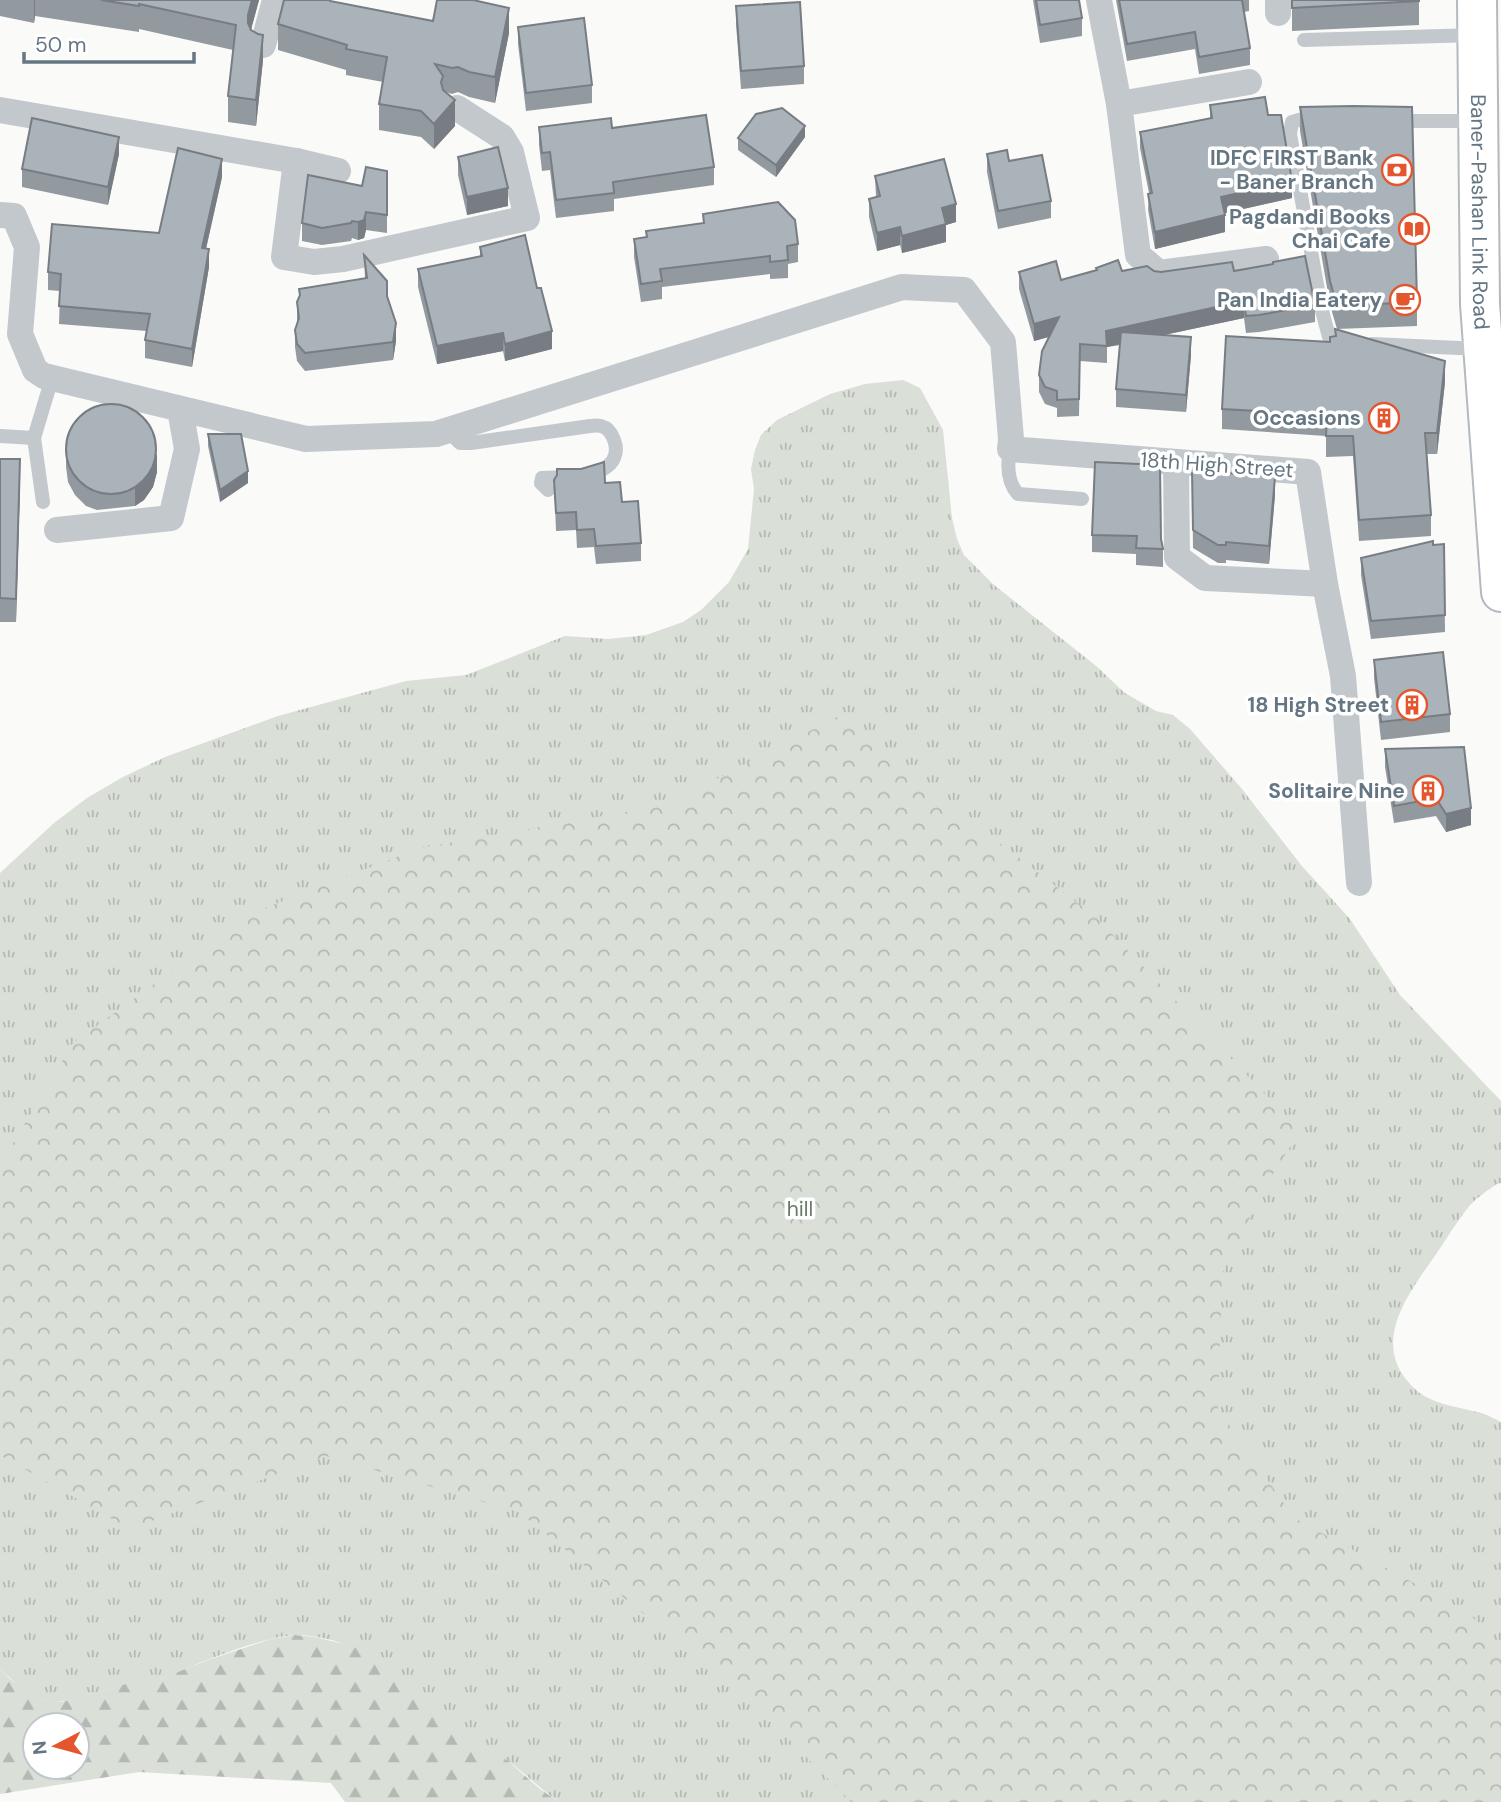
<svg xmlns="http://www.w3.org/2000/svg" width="1501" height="1802" font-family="'DM Sans',sans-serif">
<defs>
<pattern id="grass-tufts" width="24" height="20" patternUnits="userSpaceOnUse" patternTransform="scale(1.75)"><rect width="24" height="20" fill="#dadfd7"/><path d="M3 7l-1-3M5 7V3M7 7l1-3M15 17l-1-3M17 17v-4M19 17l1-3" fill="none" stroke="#b4b9b4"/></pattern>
<pattern id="forest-firs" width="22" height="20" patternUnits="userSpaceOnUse" patternTransform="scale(1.75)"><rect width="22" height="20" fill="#dadfd7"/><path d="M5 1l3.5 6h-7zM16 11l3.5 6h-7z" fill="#b4b9b4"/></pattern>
<pattern id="park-crowns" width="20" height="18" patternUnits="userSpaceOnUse" patternTransform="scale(1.75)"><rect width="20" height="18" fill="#dadfd7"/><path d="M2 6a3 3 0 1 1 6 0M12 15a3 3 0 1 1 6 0" fill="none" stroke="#b4b9b4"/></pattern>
</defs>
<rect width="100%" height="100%" fill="#fafaf8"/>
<path fill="url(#grass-tufts)" d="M903 380 920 388 943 430 952 518 957 539 964 555 994 585 1095 665 1125 693 1156 711 1173 715 1190 729 1242 789 1301 865 1350 919 1400 995 1501 1101V1183L1497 1184C1488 1190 1478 1197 1471 1204 1458 1219 1446 1240 1434 1257 1406 1297 1368 1347 1416 1390 1433 1405 1460 1407 1481 1413 1488 1415 1495 1419 1501 1422V1802H559C540 1789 524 1772 505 1759 493 1751 480 1744 469 1736 413 1694 376 1639 299 1635 274 1634 220 1655 197 1664 185 1669 174 1675 162 1678 143 1683 124 1684 105 1690 85 1695 63 1706 42 1700 32 1697 8 1677 0 1669V873L54 823 87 798 123 777 165 757 278 716 406 681 466 675 565 636 608 639 646 635 683 622 701 610 729 582 748 549 754 489 751 469 755 450 761 435 777 420 830 394 865 384Z"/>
<path fill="url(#forest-firs)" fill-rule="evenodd" d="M295 1635 315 1637 352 1646 369 1654 410 1685 469 1736 507 1760 540 1789 559 1802H345L331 1783 139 1772 0 1794V1669L10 1679 41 1700 62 1702 126 1684 163 1678 208 1660 271 1639ZM35 1725H77V1767H35Z"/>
<polygon fill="url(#park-crowns)" points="837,717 1097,918 1300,1131 1265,1187 1222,1274 1218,1409 1294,1518 1467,1612 1501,1645 1501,1802 851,1802 754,1704 519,1512 326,1456 130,1529 0,1455 0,1165 73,1043 252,913 420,848 666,805"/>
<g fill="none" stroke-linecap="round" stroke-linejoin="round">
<g stroke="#b3babf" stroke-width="42">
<g id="secondary">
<path id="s1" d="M1477 0 1480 304 1501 592"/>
</g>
</g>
<g stroke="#c3c8cc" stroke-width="14">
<polyline points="1304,40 1476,35"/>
<polyline points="1319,119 1306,118 1292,122 1290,134 1321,307 1329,337 1348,343"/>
<polyline points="1395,121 1476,121"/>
<polyline points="1372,344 1481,349"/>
<path d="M451 429 454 437 460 443H471L590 426C593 426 597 425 601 426 613 429 619 448 614 458 611 466 599 472 592 474 576 480 558 476 542 478L541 483 548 490"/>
<polyline points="0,436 34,438"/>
<path d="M1010 449C1007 465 1007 482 1018 494L1082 499"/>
<polyline points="43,502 34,438 52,378"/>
</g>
<g stroke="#c3c8cc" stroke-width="26">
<polyline points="1099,0 1119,104"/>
<polyline points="1278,13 1278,0"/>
<polyline points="263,45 275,0"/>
<polyline points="1249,82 1119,104 1138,255 1159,273 1266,259"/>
<polyline points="0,110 296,161 338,171"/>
<polyline points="296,161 284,257 314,262 343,259 527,218 511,152 502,137 457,108"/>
<polyline points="0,215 14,216 27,247 20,334 35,370 44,376 306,439 436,434 902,287 964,290 1003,342 1011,439 1010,449 1308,472 1325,584 1343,676 1359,883"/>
<polyline points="1176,462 1177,557 1205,578 1325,584"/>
<polyline points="57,530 171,518 187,449 180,409"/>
</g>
<use href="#secondary" stroke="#fff" stroke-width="38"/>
</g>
<g fill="#929a9f">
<polygon points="0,0 259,0 251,29 263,60 256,126 228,122 228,96 233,50 139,29 139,32 35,16 34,23 0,16"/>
<polygon points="1033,0 1079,0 1082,18 1082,36 1040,43"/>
<polygon points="1116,0 1249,0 1249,11 1244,12 1250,48 1250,65 1199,74 1195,49 1127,61"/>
<polygon points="1292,0 1419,0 1419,25 1292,31"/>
<polygon points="337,2 433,21 509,33 495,103 469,97 458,92 452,94 446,92 455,126 434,149 421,137 379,130 379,104 383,82 346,75 346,70 278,50 278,24"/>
<polygon points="736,6 804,66 804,84 741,89 736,24"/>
<polygon points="518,27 592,85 592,103 526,111 518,44"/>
<polygon points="1210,105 1268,115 1292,198 1225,213 1225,232 1155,249 1148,210 1149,193 1140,148 1140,132 1210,118"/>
<polygon points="1300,107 1417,302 1417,326 1337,329 1330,305 1300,131"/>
<polygon points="539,127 612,128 714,167 714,185 614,199 614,211 556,218 550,170 542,171 539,145"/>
<polygon points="805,137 776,177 738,150 738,138"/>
<polygon points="119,154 108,205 22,187 22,169"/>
<polygon points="987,154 1009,161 1051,201 1051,218 998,229 987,172"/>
<polygon points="458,157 508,206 467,215 458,175"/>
<polygon points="387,171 387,233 366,230 364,238 358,240 352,238 351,241 322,245 302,241 302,223"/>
<polygon points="875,176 956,222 946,225 946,242 902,253 900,245 877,251 869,217 869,199 876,197"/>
<polygon points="222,177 206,249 209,267 192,367 145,358 145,340 147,331 59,324 60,291 48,290 48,272 159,233"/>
<polygon points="703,214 798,244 798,262 788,264 788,278 770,279 770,274 662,287 662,299 641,302 634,257 634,239 646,237 646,231 703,223"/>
<polygon points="480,247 552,349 505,361 503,351 437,364 418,287 418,269 480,257"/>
<polygon points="364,255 387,296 396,341 393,360 305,371 297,361 295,347 295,330 297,323 297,302 299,297 299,289 365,279"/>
<polygon points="1096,268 1122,271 1234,271 1315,305 1315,322 1259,332 1246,333 1244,318 1164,335 1191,355 1186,412 1116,407 1116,389 1120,345 1107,347 1107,363 1080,361 1079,416 1057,417 1057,408 1045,404 1039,392 1039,375 1049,337 1034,341 1019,289 1019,272 1061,280 1096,270"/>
<polygon points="1335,329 1445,382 1437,454 1427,454 1431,515 1431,536 1359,541 1353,456 1326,457 1326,436 1222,429 1222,409 1330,342 1335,336"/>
<polygon points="208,434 248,483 220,502 208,446"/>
<polygon points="66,449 157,472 153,487 144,500 135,506 97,510 86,506 75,495 68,482 66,467"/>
<polygon points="0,459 20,483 16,622 0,622"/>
<polygon points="1160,465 1161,539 1163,549 1163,567 1136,565 1136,554 1092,552 1092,535"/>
<polygon points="1192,470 1275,495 1269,564 1226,560 1226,563 1218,563 1193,548"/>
<polygon points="554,480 605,483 622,502 641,543 641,561 596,564 594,547 577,548 576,530 556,531"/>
<polygon points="1444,544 1445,632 1371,639 1361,575 1361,558 1433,545"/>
<polygon points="1374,660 1450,714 1450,732 1381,740 1374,678"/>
<polygon points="1385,749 1471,825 1446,832 1436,816 1394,823 1385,767"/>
</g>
<g fill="#777d82">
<polygon points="34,0 35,0 35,16 34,23"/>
<polygon points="252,0 259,0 248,41 248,15"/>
<polygon points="509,8 509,33 495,103 495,77"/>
<polygon points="263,35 263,60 256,126 256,100"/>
<polygon points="455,100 455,126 434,149 434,124"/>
<polygon points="805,126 805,137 776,177 776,165"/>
<polygon points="119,137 119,154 108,205 108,187"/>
<polygon points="222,159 222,177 202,266 202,248"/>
<polygon points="1292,181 1292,198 1221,214 1221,197"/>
<polygon points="508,188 508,206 467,215 467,197"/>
<polygon points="956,204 956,222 946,225 946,242 902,253 902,236 942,208"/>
<polygon points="366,212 366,230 364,238 358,240 358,222"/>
<polygon points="1225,215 1225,232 1155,249 1155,232"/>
<polygon points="900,227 900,245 877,251 877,233"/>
<polygon points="209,249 209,267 192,367 192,349"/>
<polygon points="1244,301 1244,318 1107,347 1106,331"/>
<polygon points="1059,317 1059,334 1034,341 1034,324"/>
<polygon points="396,323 396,341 393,360 393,342"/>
<polygon points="552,331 552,349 505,361 505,344"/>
<polygon points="503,333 503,351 437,364 437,346"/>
<polygon points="1191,337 1191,355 1186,412 1186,395"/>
<polygon points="1445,361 1445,382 1437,454 1437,433"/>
<polygon points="157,454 157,472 153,487 144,500 135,506 135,488"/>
<polygon points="20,459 20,483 16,622 16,599"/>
<polygon points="248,471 248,483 220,502 220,490"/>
<polygon points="1275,477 1275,495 1269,564 1269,546"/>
<polygon points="1471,808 1471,825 1446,832 1446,814"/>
</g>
<g fill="#aab3b9" stroke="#777d82" stroke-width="2">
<polygon points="101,0 252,0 248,15 248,23 251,30 258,34 263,35 256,100 228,96 236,25 139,4 139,6"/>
<polygon points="284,0 330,0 330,1 433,21 437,0 473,0 509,8 495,77 469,72 458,67 452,68 435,64 443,76 441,82 443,90 455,100 434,124 421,111 379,104 387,57 346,49 347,45 278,24"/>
<polygon points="1036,0 1079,0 1082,18 1040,25"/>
<polygon points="1119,0 1242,0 1250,48 1199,57 1195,32 1127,44"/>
<polygon points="1292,0 1419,0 1419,1 1292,8"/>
<polygon points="800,2 804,66 741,71 736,6"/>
<polygon points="584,18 592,85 526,93 518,27"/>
<polygon points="1265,97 1268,115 1281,115 1292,181 1221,197 1225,215 1155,232 1148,194 1152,193 1140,132 1212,118 1210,105"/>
<polygon points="1353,106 1412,107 1417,302 1337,306 1330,281 1300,107"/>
<polygon points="782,108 805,126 776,165 738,138 756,114"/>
<polygon points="706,115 714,167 613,182 614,193 556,200 550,152 542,153 539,127 611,118 612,128"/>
<polygon points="32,118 119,137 108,187 22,169"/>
<polygon points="498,147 508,188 467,197 458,157"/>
<polygon points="178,148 222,159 202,248 209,249 192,349 145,340 150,314 59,306 61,274 48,272 52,224 159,233"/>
<polygon points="1007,150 1009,161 1042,155 1051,201 998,211 987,154"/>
<polygon points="944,159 956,204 942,208 946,224 902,236 900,227 877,233 869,199 880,196 875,176"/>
<polygon points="366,167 387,171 387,215 366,212 364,220 358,222 352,221 351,223 322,228 302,223 308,175 362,186"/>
<polygon points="778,202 795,220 798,244 787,246 788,260 770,262 770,256 660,269 662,281 641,284 634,239 647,237 646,231 704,223 703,214"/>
<polygon points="525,235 537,288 541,288 552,331 505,344 503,333 437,346 418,269 482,256 480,247"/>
<polygon points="364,255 387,281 387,296 396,323 393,342 305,353 297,344 295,330 299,318 297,302 300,295 299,289 367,278"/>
<polygon points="1305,256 1315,305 1259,315 1246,316 1244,301 1106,331 1107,346 1080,344 1079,399 1057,400 1057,391 1045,387 1039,375 1042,351 1059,317 1034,324 1019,272 1056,261 1061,280 1097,270 1096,268 1118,260 1122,271 1147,266 1154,271 1161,272 1232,262 1234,271 1273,264 1273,262"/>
<polygon points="1335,329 1445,361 1437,433 1425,433 1431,515 1359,520 1353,436 1326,436 1327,415 1222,409 1226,336 1330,342 1330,337 1336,336"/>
<polygon points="1121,332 1191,337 1186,395 1116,389"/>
<circle cx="111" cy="449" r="45"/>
<polygon points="208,434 241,434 248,471 220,490"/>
<polygon points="0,459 20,459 16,599 0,598"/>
<polygon points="604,462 605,483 620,482 622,502 638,501 641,543 596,546 594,529 577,530 576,512 556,513 554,480 557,475 557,469 581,469"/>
<polygon points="1095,462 1160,465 1161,539 1163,549 1136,548 1137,536 1092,535"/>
<polygon points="1192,470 1275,477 1269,546 1226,542 1226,545 1218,545 1193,530"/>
<polygon points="1433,541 1433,545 1444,544 1445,615 1371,621 1361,558"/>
<polygon points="1443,652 1450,714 1381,722 1374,660"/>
<polygon points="1464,747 1471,808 1446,814 1436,798 1394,806 1385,749"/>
</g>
<defs>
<g id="bank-ring" transform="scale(1.575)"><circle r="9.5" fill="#fff" stroke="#e4572e" stroke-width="1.5"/><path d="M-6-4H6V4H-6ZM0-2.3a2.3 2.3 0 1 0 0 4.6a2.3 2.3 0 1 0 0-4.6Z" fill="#e4572e"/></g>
<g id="library-ring" transform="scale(1.575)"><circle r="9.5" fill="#fff" stroke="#e4572e" stroke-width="1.5"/><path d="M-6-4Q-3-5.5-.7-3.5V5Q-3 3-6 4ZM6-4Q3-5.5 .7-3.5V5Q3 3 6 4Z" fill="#e4572e"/></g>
<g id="cafe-ring" transform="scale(1.575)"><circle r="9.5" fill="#fff" stroke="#e4572e" stroke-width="1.5"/><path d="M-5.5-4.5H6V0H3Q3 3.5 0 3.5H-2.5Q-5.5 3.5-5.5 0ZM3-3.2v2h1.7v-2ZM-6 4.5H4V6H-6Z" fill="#e4572e"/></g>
<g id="building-ring" transform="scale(1.575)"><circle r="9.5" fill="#fff" stroke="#e4572e" stroke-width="1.5"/><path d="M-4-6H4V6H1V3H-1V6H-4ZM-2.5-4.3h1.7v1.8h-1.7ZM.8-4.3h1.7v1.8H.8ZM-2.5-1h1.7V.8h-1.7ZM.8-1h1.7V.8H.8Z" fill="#e4572e"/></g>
</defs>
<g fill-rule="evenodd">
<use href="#bank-ring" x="1397" y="170"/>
<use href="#library-ring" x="1414" y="229"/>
<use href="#cafe-ring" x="1405" y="300"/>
<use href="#building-ring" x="1384" y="418"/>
<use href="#building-ring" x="1412" y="705"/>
<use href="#building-ring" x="1428" y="791"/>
</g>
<g text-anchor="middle" stroke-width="7" stroke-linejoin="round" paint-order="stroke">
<g font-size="21" font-weight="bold" fill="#657683" stroke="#fff" text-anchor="end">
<text x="1374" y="165">IDFC FIRST Bank<tspan x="1374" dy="24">- Baner Branch</tspan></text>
<text x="1391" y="224">Pagdandi Books<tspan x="1391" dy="24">Chai Cafe</tspan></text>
<text x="1382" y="307">Pan India Eatery</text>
<text x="1361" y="425">Occasions</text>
<text x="1389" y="712">18 High Street</text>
<text x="1405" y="798">Solitaire Nine</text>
</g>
<g font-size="21" fill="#657683" stroke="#fff">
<text dy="7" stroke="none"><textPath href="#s1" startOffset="212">Baner-Pashan Link Road</textPath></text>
<text transform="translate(1217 465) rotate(4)" y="7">18th High Street</text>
</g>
<g font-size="21" fill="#687a64" stroke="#fff">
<text x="800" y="1216">hill</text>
</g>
</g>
<g transform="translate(56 1746) rotate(264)"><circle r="33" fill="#ffffff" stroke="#c1c8cd" stroke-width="2"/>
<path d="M0-5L12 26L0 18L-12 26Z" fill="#e4572e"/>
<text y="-10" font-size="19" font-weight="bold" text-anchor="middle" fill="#657683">N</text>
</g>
<path d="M24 52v10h170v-10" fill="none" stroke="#657683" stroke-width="3.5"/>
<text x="35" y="52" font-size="21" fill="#657683" stroke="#ffffff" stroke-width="5" paint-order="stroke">50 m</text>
</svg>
